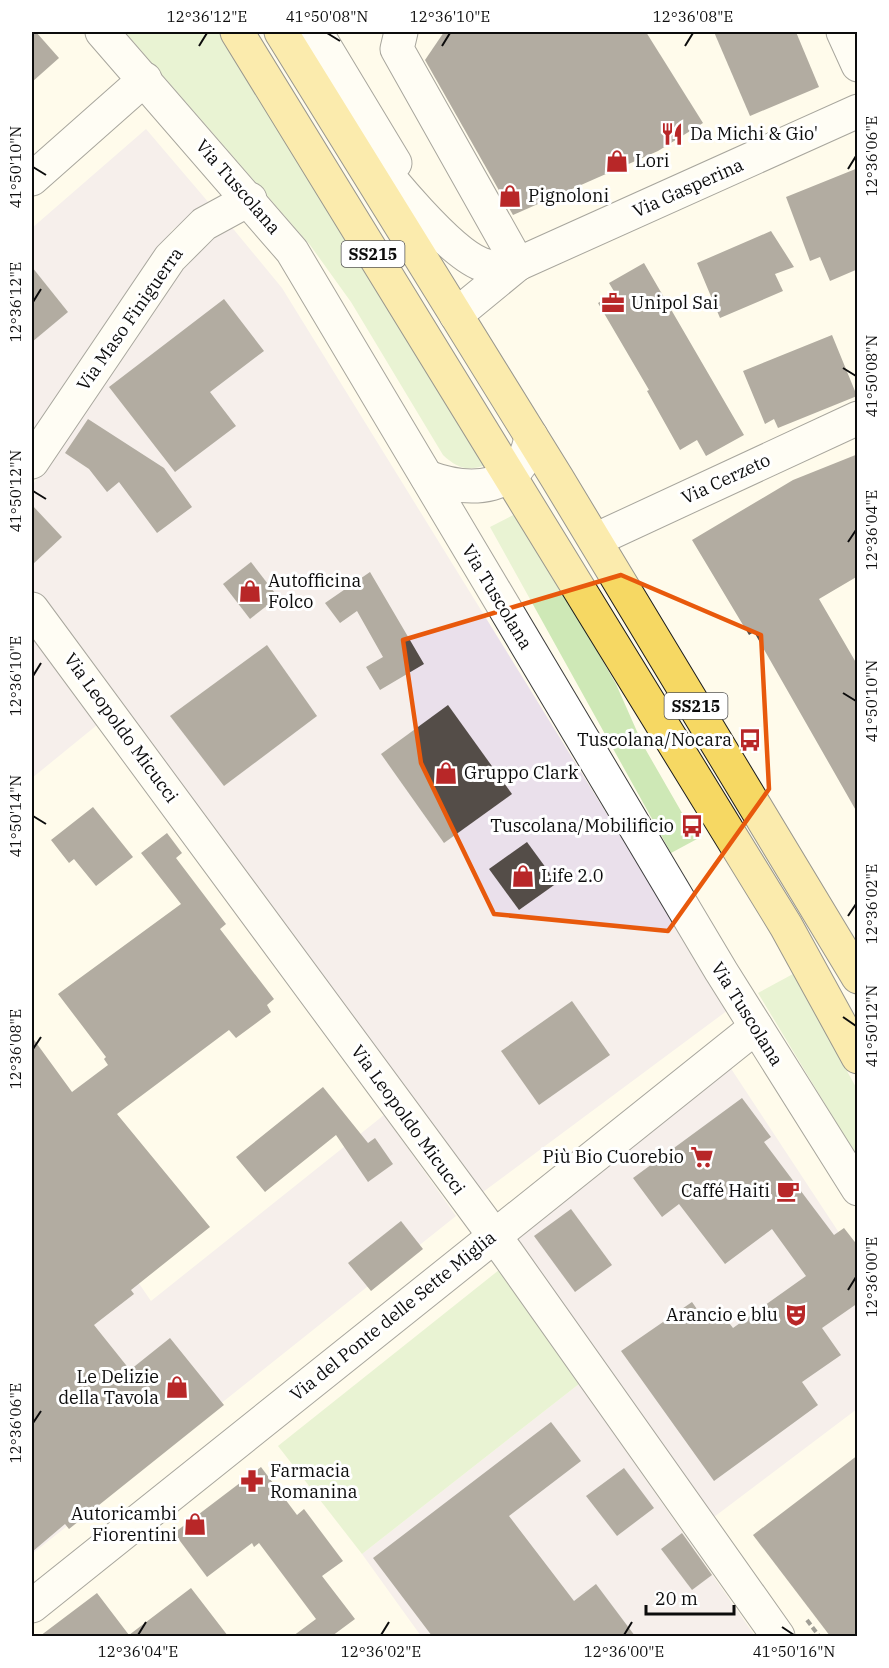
<svg xmlns="http://www.w3.org/2000/svg" width="889" height="1668" font-family="'IBM Plex Serif',serif">
<rect width="100%" height="100%" fill="#fffbeb"/>
<g fill="#eae0eb">
<polygon points="146,129 209,203 172,230 32,439 32,228"/>
<polygon points="230,225 282,288 728,1010 483,1192 32,592 32,486 178,265 198,242"/>
<polygon points="32,637 97,725 32,778"/>
<polygon points="728,1064 857,1260 857,1409 714,1517 512,1239"/>
<polygon points="384,1115 456,1216 32,1554 32,1302 109,1240 151,1301"/>
<polygon points="579,1384 755,1636 421,1636 362,1554"/>
</g>
<g fill="#cee8b6">
<path d="M125 32H222L488 464C469 472 458 469 443 455L351 302 310 245Z"/>
<polygon points="517,513 616,684 643,745 697,839 671,853 490,527"/>
<polygon points="793,974 857,1089 857,1157 758,993"/>
<polygon points="499,1270 579,1384 362,1554 278,1446"/>
</g>
<g fill="#544d48">
<polygon points="32,32 36,32 59,58 32,82"/>
<polygon points="444,32 646,32 703,123 658,151 513,215 425,60"/>
<polygon points="714,32 796,32 819,87 750,116"/>
<polygon points="858,168 858,269 830,281 820,257 810,261 786,197"/>
<polygon points="771,231 794,267 775,274 783,291 720,318 697,263"/>
<polygon points="644,263 744,435 706,456 697,440 680,450 647,391 649,390 598,303 615,293 609,283"/>
<polygon points="32,267 68,312 32,342"/>
<polygon points="224,299 264,351 210,392 236,426 175,472 109,387"/>
<polygon points="832,335 857,396 778,428 774,419 765,424 743,371"/>
<polygon points="88,419 164,468 192,507 157,533 119,482 107,492 89,469 65,453"/>
<polygon points="858,454 858,576 819,599 858,666 858,814 754,632 749,635 692,540 793,480"/>
<polygon points="32,505 62,537 32,565"/>
<polygon points="251,562 278,597 250,619 223,584"/>
<polygon points="370,572 424,664 380,690 366,667 383,657 357,611 340,623 325,603"/>
<polygon points="267,645 317,716 224,786 170,716"/>
<polygon points="448,705 512,794 444,843 381,754"/>
<polygon points="93,807 133,857 96,886 74,859 69,863 51,840"/>
<polygon points="167,833 182,853 176,858 226,924 220,929 274,999 267,1005 271,1012 236,1038 229,1030 117,1114 210,1227 131,1290 134,1294 94,1325 130,1370 170,1338 224,1405 69,1529 65,1524 32,1552 32,1037 72,1092 108,1065 104,1059 106,1057 58,994 181,904 141,853"/>
<polygon points="527,842 557,883 519,910 489,869"/>
<polygon points="572,1001 610,1055 539,1105 501,1051"/>
<polygon points="323,1087 368,1143 375,1138 393,1164 368,1182 336,1135 265,1192 236,1157"/>
<polygon points="742,1098 771,1137 764,1142 834,1235 844,1228 858,1246 858,1303 822,1328 841,1355 802,1382 818,1405 714,1481 621,1351 692,1302 706,1322 720,1311 733,1328 806,1276 772,1229 725,1264 679,1204 662,1217 633,1178"/>
<polygon points="571,1209 612,1265 575,1292 534,1236"/>
<polygon points="401,1221 423,1249 371,1291 348,1263"/>
<polygon points="551,1422 581,1461 509,1516 574,1601 596,1584 635,1636 432,1636 373,1558"/>
<polygon points="858,1455 858,1636 830,1636 753,1535"/>
<polygon points="261,1467 297,1515 304,1509 343,1561 322,1576 355,1619 332,1636 293,1636 316,1619 259,1543 254,1547 252,1543 207,1577 174,1533"/>
<polygon points="624,1468 654,1508 617,1536 586,1496"/>
<polygon points="682,1533 712,1575 692,1590 661,1549"/>
<polygon points="191,1588 228,1636 40,1636 97,1593 129,1635"/>
</g>
<g fill="none" stroke-linecap="round" stroke-linejoin="round">
<g stroke="#3f3f3f" stroke-width="35">
<g id="minor">
<polyline points="102,32 292,251 721,971 858,1189"/>
<polyline points="316,32 395,163"/>
<polyline points="401,32 397,49 518,264"/>
<polyline points="843,32 858,65"/>
<path d="M364 146C387 176 448 251 481 264 494 269 505 267 518 264L858 111"/>
<polyline points="32,179 145,79"/>
<polyline points="456,315 518,264"/>
<polyline points="32,462 170,258 204,224 250,199"/>
<path d="M427 477C470 493 523 492 531 436"/>
<polyline points="595,540 858,418"/>
<polyline points="32,609 507,1253 778,1636"/>
<polyline points="32,1606 756,1027"/>
</g>
</g>
<g stroke="#1d1d1d" stroke-width="35">
<g id="major">
<polyline points="237,32 786,926 858,1057"/>
<polyline points="281,32 557,478 858,977"/>
</g>
</g>
<polyline stroke="#2e2e2e" stroke-width="4" stroke-dasharray="6 3" stroke-linecap="butt" points="807,1620 819,1636"/>
<use href="#minor" stroke="#fff" stroke-width="33"/>
<use href="#major" stroke="#f6d863" stroke-width="33"/>
</g>
<path d="M0 0H889V1668H0ZM621 575 761 635 769 789 668 931 494 914 421 763 403 640Z" fill="#fffbeb" fill-opacity=".55" fill-rule="evenodd"/>
<path fill="none" stroke="#e8590c" stroke-width="4.5" stroke-linejoin="round" d="M621 575 761 635 769 789 668 931 494 914 421 763 403 640Z"/>
<path fill="none" stroke="#0c0c0c" stroke-width="2" d="M327 33 340 41M199 46 207 33M442 46 450 33M685 46 693 33M33 167 46 175M848 169 856 156M33 302 41 289M843 368 856 376M33 491 46 499M848 542 856 530M33 676 41 663M843 693 856 701M33 816 46 824M848 916 856 904M843 1017 856 1026M33 1049 41 1037M848 1290 856 1277M33 1423 41 1411M782 1627 794 1635M138 1635 146 1622M381 1635 389 1622M624 1635 632 1622"/>
<defs>
<g id="restaurant-bare" transform="scale(1.8)"><path d="M-5-6h1v4h1v-4h1v4h1v-4h1v5L-1.5 .5V6h-2V.5L-5-1ZM5-6V6H3V1.5H1.5Q1.5-4 5-6Z" fill="#b82728" stroke="#fff" stroke-width="2.5" paint-order="stroke"/></g>
<g id="shop-bare" transform="scale(1.8)"><path d="M-5-2.5h2.3a2.7 3.5 0 0 1 5.4 0H5L5.5 6h-11ZM-1.5-2.5h3a1.5 2.3 0 0 0-3 0Z" fill="#b82728" stroke="#fff" stroke-width="2.5" paint-order="stroke"/></g>
<g id="office-bare" transform="scale(1.8)"><path d="M-6-3h4V-5.5h4V-3h4V5H-6ZM-1-4.5V-3h2v-1.5ZM-6 0V1H6V0Z" fill="#b82728" stroke="#fff" stroke-width="2.5" paint-order="stroke"/></g>
<g id="bus-bare" transform="scale(1.8)"><path d="M-5-6H5V4H4V6H2V4H-2V6H-4V4H-5ZM-3.5-4V0h7V-4ZM-3.5 1.2v1.5H-2V1.2ZM2 1.2v1.5H3.5V1.2Z" fill="#b82728" stroke="#fff" stroke-width="2.5" paint-order="stroke"/></g>
<g id="supermarket-bare" transform="scale(1.8)"><path d="M-6-5.5h2.5l.6 2H6L4.5 2H-2.5L-4.4-4H-6ZM-1.5 3.2a1.3 1.3 0 1 0 .1 0ZM3 3.2a1.3 1.3 0 1 0 .1 0Z" fill="#b82728" stroke="#fff" stroke-width="2.5" paint-order="stroke"/></g>
<g id="cafe-bare" transform="scale(1.8)"><path d="M-5.5-4.5H6V0H3Q3 3.5 0 3.5H-2.5Q-5.5 3.5-5.5 0ZM3-3.2v2h1.7v-2ZM-6 4.5H4V6H-6Z" fill="#b82728" stroke="#fff" stroke-width="2.5" paint-order="stroke"/></g>
<g id="theatre-bare" transform="scale(1.8)"><path d="M-5-5.5Q0-4 5-5.5V0Q5 5 0 6Q-5 5-5 0ZM-3.3-2.5H-1v1.5H-3.3ZM1-2.5H3.3v1.5H1ZM-2.8 1Q0 5.5 2.8 1Z" fill="#b82728" stroke="#fff" stroke-width="2.5" paint-order="stroke"/></g>
<g id="pharmacy-bare" transform="scale(1.8)"><path d="M-2-6h4v4h4v4h-4v4h-4v-4h-4v-4h4Z" fill="#b82728" stroke="#fff" stroke-width="2.5" paint-order="stroke"/></g>
</defs>
<g fill-rule="evenodd">
<use href="#restaurant-bare" x="672" y="134"/>
<use href="#shop-bare" x="617" y="161"/>
<use href="#shop-bare" x="510" y="196"/>
<use href="#office-bare" x="613" y="303"/>
<use href="#shop-bare" x="250" y="591"/>
<use href="#bus-bare" x="750" y="740"/>
<use href="#shop-bare" x="446" y="773"/>
<use href="#bus-bare" x="692" y="826"/>
<use href="#shop-bare" x="523" y="876"/>
<use href="#supermarket-bare" x="702" y="1157"/>
<use href="#cafe-bare" x="788" y="1191"/>
<use href="#theatre-bare" x="796" y="1315"/>
<use href="#shop-bare" x="177" y="1387"/>
<use href="#pharmacy-bare" x="252" y="1481"/>
<use href="#shop-bare" x="195" y="1524"/>
</g>
<g text-anchor="middle" stroke-width="6" stroke-linejoin="round" paint-order="stroke">
<g fill="#fff" stroke="#555" stroke-width="1.5">
<rect x="341.5" y="241" width="63" height="26" rx="4.5"/>
<rect x="664.5" y="693" width="63" height="26" rx="4.5"/>
</g>
<g font-size="16" font-weight="bold" fill="#0c0c0c">
<text x="373" y="260">SS215</text>
<text x="696" y="712">SS215</text>
</g>
<g font-size="18" fill="#0c0c0c" stroke="#fff" text-anchor="start">
<text x="690" y="140">Da Michi &amp; Gio'</text>
<text x="635" y="167">Lori</text>
<text x="528" y="202">Pignoloni</text>
<text x="631" y="309">Unipol Sai</text>
<text x="268" y="587">Autofficina<tspan x="268" dy="21">Folco</tspan></text>
<text x="732" y="746" text-anchor="end">Tuscolana/Nocara</text>
<text x="464" y="779">Gruppo Clark</text>
<text x="674" y="832" text-anchor="end">Tuscolana/Mobilificio</text>
<text x="541" y="882">Life 2.0</text>
<text x="684" y="1163" text-anchor="end">Più Bio Cuorebio</text>
<text x="770" y="1197" text-anchor="end">Caffé Haiti</text>
<text x="778" y="1321" text-anchor="end">Arancio e blu</text>
<text x="159" y="1383" text-anchor="end">Le Delizie<tspan x="159" dy="21">della Tavola</tspan></text>
<text x="270" y="1477">Farmacia<tspan x="270" dy="21">Romanina</tspan></text>
<text x="177" y="1520" text-anchor="end">Autoricambi<tspan x="177" dy="21">Fiorentini</tspan></text>
</g>
<g font-size="18" fill="#0c0c0c" stroke="#fff">
<text transform="translate(238 187) rotate(49)" y="6">Via Tuscolana</text>
<text transform="translate(688 188) rotate(-24)" y="6">Via Gasperina</text>
<text transform="translate(130 319) rotate(-55)" y="6">Via Maso Finiguerra</text>
<text transform="translate(726 479) rotate(-25)" y="6">Via Cerzeto</text>
<text transform="translate(497 597) rotate(59)" y="6">Via Tuscolana</text>
<text transform="translate(121 728) rotate(54)" y="6">Via Leopoldo Micucci</text>
<text transform="translate(747 1014) rotate(58)" y="6">Via Tuscolana</text>
<text transform="translate(408 1120) rotate(54)" y="6">Via Leopoldo Micucci</text>
<text transform="translate(393 1316) rotate(-39)" y="6">Via del Ponte delle Sette Miglia</text>
</g>
</g>
<rect width="889" height="1668" fill="none" stroke="#ffffff" stroke-width="66"/>
<path d="M646 1605v9h88v-9" fill="none" stroke="#0c0c0c" stroke-width="3"/>
<text x="655" y="1605" font-size="18" fill="#0c0c0c" stroke="#ffffff" stroke-width="4.5" paint-order="stroke">20 m</text>
<rect x="33" y="33" width="823" height="1602" fill="none" stroke="#0c0c0c" stroke-width="2"/>
<g font-size="15" text-anchor="middle" fill="#0c0c0c">
<text x="207" y="22">12°36'12"E</text>
<text x="327" y="22">41°50'08"N</text>
<text x="450" y="22">12°36'10"E</text>
<text x="693" y="22">12°36'08"E</text>
<text transform="translate(872 156) rotate(-90)" y="5">12°36'06"E</text>
<text transform="translate(16 167) rotate(-90)" y="5">41°50'10"N</text>
<text transform="translate(16 302) rotate(-90)" y="5">12°36'12"E</text>
<text transform="translate(872 376) rotate(-90)" y="5">41°50'08"N</text>
<text transform="translate(16 491) rotate(-90)" y="5">41°50'12"N</text>
<text transform="translate(872 530) rotate(-90)" y="5">12°36'04"E</text>
<text transform="translate(16 676) rotate(-90)" y="5">12°36'10"E</text>
<text transform="translate(872 701) rotate(-90)" y="5">41°50'10"N</text>
<text transform="translate(16 816) rotate(-90)" y="5">41°50'14"N</text>
<text transform="translate(872 904) rotate(-90)" y="5">12°36'02"E</text>
<text transform="translate(872 1026) rotate(-90)" y="5">41°50'12"N</text>
<text transform="translate(16 1049) rotate(-90)" y="5">12°36'08"E</text>
<text transform="translate(872 1277) rotate(-90)" y="5">12°36'00"E</text>
<text transform="translate(16 1423) rotate(-90)" y="5">12°36'06"E</text>
<text x="138" y="1657">12°36'04"E</text>
<text x="381" y="1657">12°36'02"E</text>
<text x="624" y="1657">12°36'00"E</text>
<text x="794" y="1657">41°50'16"N</text>
</g>
</svg>
